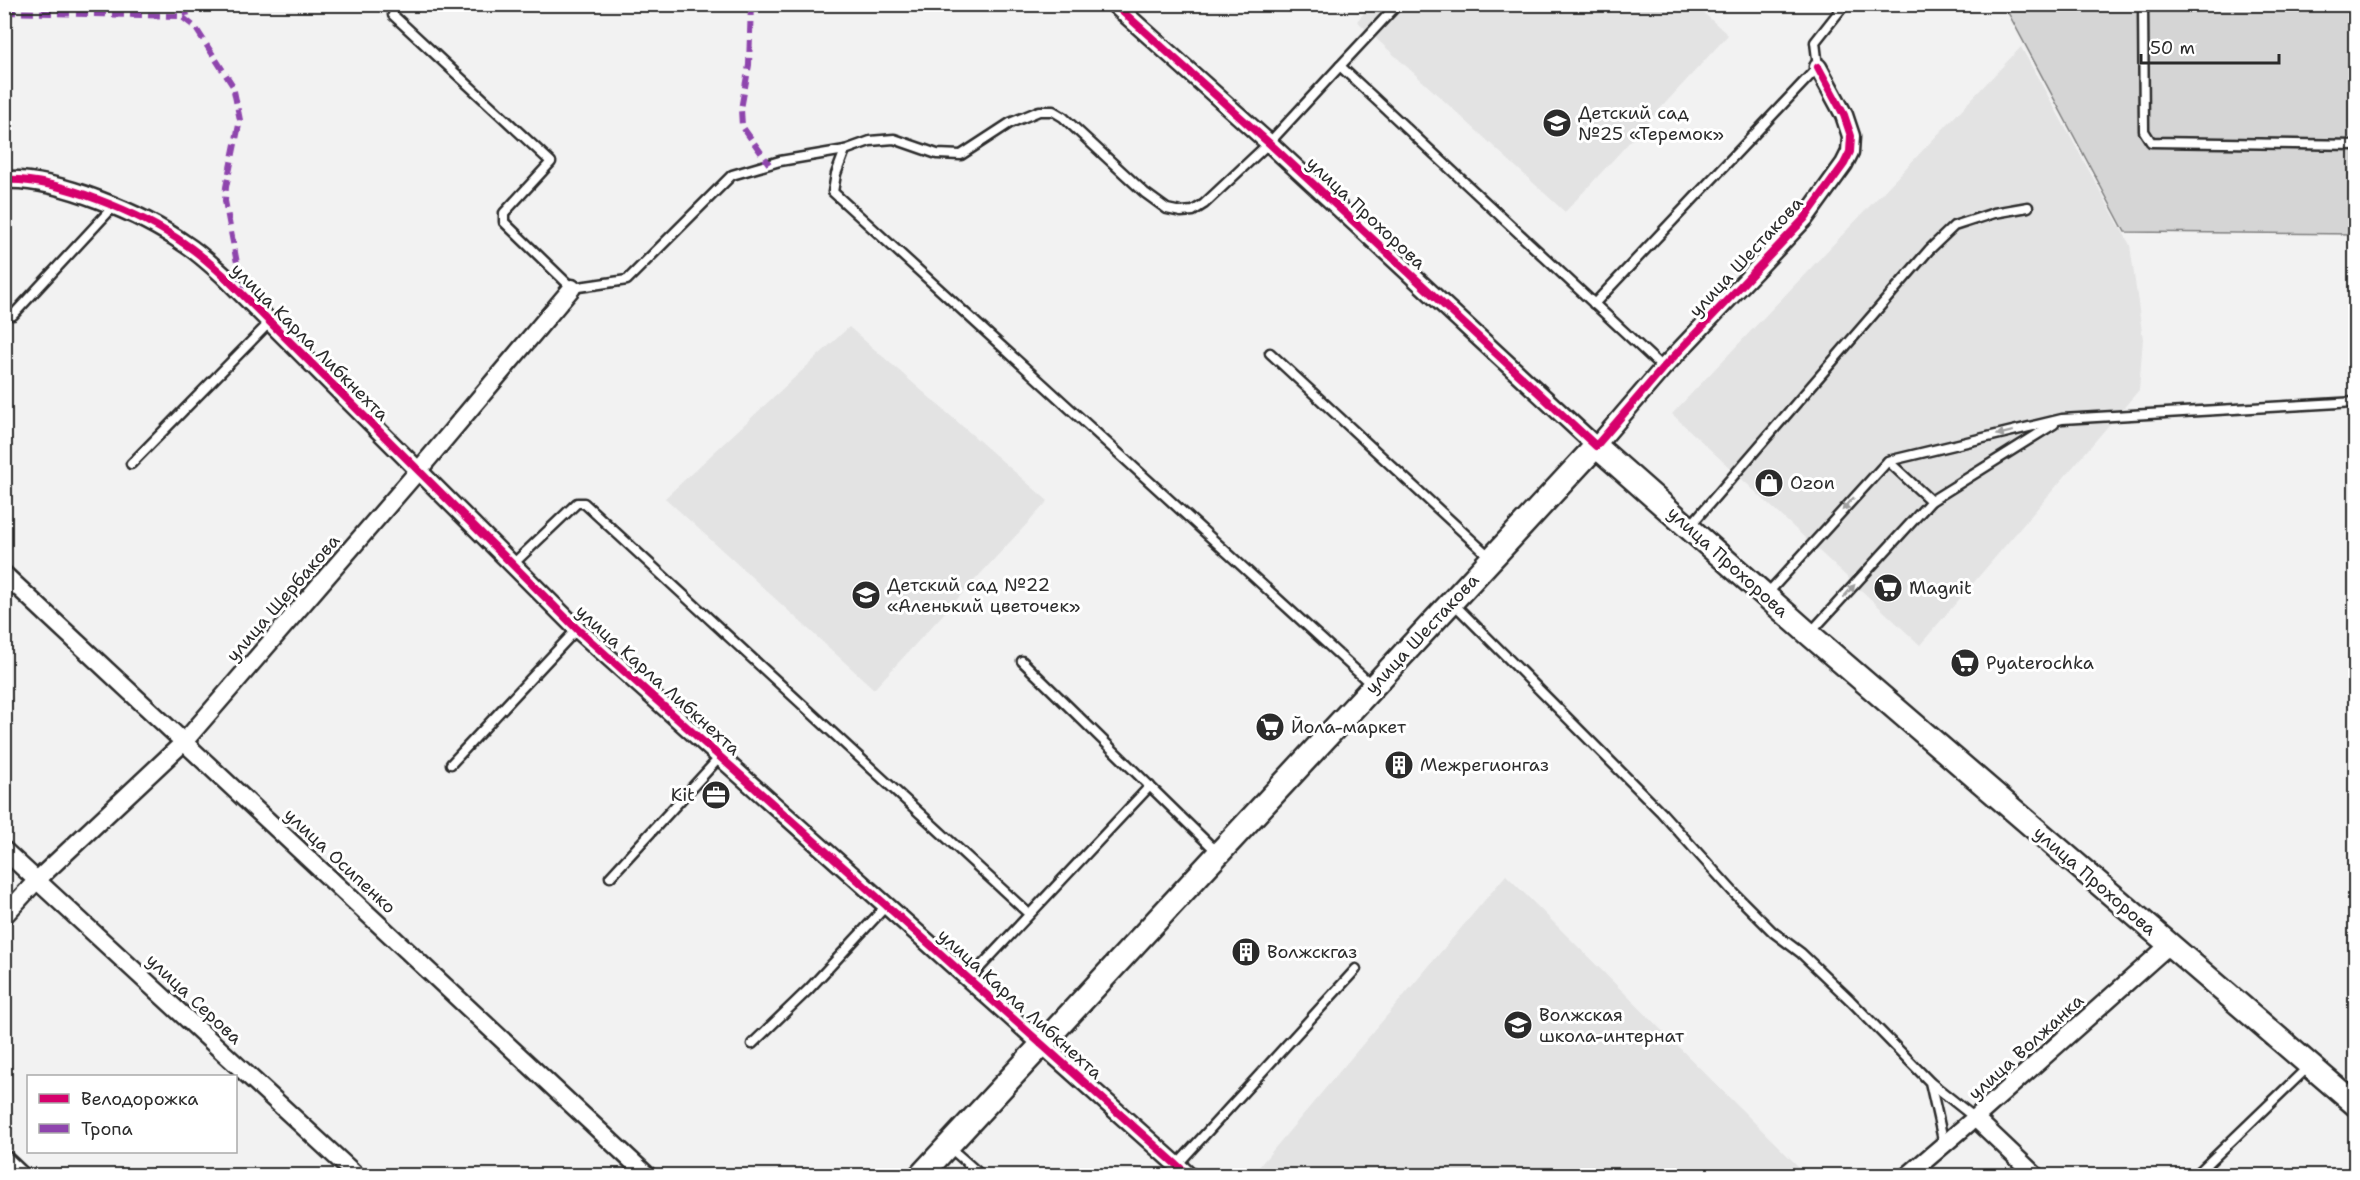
<svg xmlns="http://www.w3.org/2000/svg" width="2360" height="1180" font-family="'Shantell Sans',sans-serif">
<rect width="100%" height="100%" fill="#f2f2f2"/>
<filter id="ink" filterUnits="userSpaceOnUse"><feTurbulence type="fractalNoise" baseFrequency=".0167" numOctaves="2"/><feDisplacementMap in="SourceGraphic" scale="12" xChannelSelector="R" yChannelSelector="G"/><feConvolveMatrix kernelMatrix="1 2 1 2 8 2 1 2 1" color-interpolation-filters="sRGB"/></filter>
<g filter="url(#ink)">
<g fill="#e3e3e3">
<polygon points="1372,4 1694,4 1728,35 1565,212 1357,21"/>
<polygon points="2021,47 2130,245 2143,339 2139,390 1920,645 1672,414"/>
<polygon points="849,327 1048,501 874,689 665,498"/>
<polygon points="1506,875 1807,1175 1808,1175 1252,1175"/>
</g>
<polygon fill="#d5d5d5" stroke="#808080" stroke-width="1.5" points="2004,5 2355,5 2355,234 2125,232"/>
<g fill="none" stroke-linecap="round" stroke-linejoin="round">
<g stroke="#2b2b2b" stroke-width="13">
<g id="lane">
<polyline points="2143,4 2144,131 2151,142 2356,145"/>
<polyline points="393,15 551,162 504,213 504,222 572,288 627,280 732,175 780,161 845,150 870,141 894,139 937,154 961,155 1010,123 1039,111 1053,111 1063,117 1145,193 1167,209 1181,212 1193,211 1204,204 1269,143 1340,66 1663,368"/>
<polyline points="1340,66 1398,4"/>
<polyline points="845,150 836,174 833,192 1373,686"/>
<polyline points="1594,304 1818,67 1815,42 1845,4"/>
<polyline points="13,315 113,207"/>
<polyline points="1270,353 1492,559"/>
<polyline points="1888,461 1931,501"/>
<polyline points="131,464 271,321"/>
<polyline points="1690,526 1929,250 1954,226 1994,213 2028,207"/>
<polyline points="512,565 577,503 584,503 1029,914"/>
<polyline points="1766,595 1888,461 2062,419 2356,402"/>
<polyline points="1452,602 1661,812 1735,894 1773,932 1801,953 1850,1000 1930,1082 1944,1144"/>
<polyline points="1811,632 1931,501 2054,424"/>
<polyline points="1022,661 1217,852"/>
<polyline points="451,764 577,629"/>
<polyline points="610,877 720,757"/>
<polyline points="969,979 1150,786"/>
<polyline points="752,1044 809,989 887,905"/>
<polyline points="1931,1083 1975,1118"/>
<polyline points="948,1146 982,1176"/>
<polyline points="1177,1165 1356,969"/>
<polyline points="2195,1176 2309,1066"/>
</g>
</g>
<g stroke="#2b2b2b" stroke-width="21">
<g id="street">
<polyline points="1114,4 1269,143 1596,446 1663,368 1805,218 1844,164 1850,152 1851,136 1844,115 1818,67"/>
<path d="M4 180C56 177 143 214 185 244 199 253 212 265 224 276L577 629 1189 1176"/>
<polyline points="4,574 648,1176"/>
<polyline points="4,850 357,1176"/>
<polyline points="4,916 37,880 184,742 418,471 572,288"/>
<polyline points="1975,1118 2036,1176"/>
<polyline points="4,1159 22,1176"/>
<polyline points="1907,1176 1975,1118 2169,945"/>
</g>
</g>
<g stroke="#2b2b2b" stroke-width="27">
<polyline id="secondary" points="920,1176 1596,446 1809,634 2356,1105"/>
</g>
<use href="#lane" stroke="#fff" stroke-width="8"/>
<use href="#street" stroke="#fff" stroke-width="16"/>
<use href="#secondary" stroke="#fff" stroke-width="22"/>
<g stroke="#8e44ad" stroke-width="6" stroke-dasharray="12 6" stroke-linecap="butt">
<polyline points="185,4 188,22"/>
<polyline points="751,4 749,65 741,109 742,126 769,164"/>
<polyline points="4,12 181,16 195,27 233,86 240,120 226,187 225,201 243,294"/>
</g>
<g stroke="#fff" stroke-width="11">
<g id="cycleway">
<polyline points="1114,4 1269,143 1596,446 1663,368 1805,218 1844,164 1850,152 1851,136 1844,115 1818,67"/>
<path d="M4 180C56 177 143 214 185 244 199 253 212 265 224 276L577 629 1189 1176"/>
</g>
</g>
<use href="#cycleway" stroke="#d6006c" stroke-width="8"/>
</g>
<defs><path id="oneway-solid" d="M-6-.8H1V-3.2L6.5 0L1 3.2V.8H-6Z" transform="scale(1.5)"/></defs>
<g fill="#a0a0a0">
<use href="#oneway-solid" transform="translate(2005 433) rotate(166)"/>
<use href="#oneway-solid" transform="translate(1848 504) rotate(132)"/>
<use href="#oneway-solid" transform="translate(1849 591) rotate(-48)"/>
</g>
</g>
<defs>
<g id="school-disc" transform="scale(1.5)"><circle r="9.5" fill="#2b2b2b" stroke="#fff"/><path d="M0-5L7-2L0 1L-7-2ZM-4 1L0 2.5L4 1V4Q0 6-4 4Z" fill="#fff"/></g>
<g id="shop-disc" transform="scale(1.5)"><circle r="9.5" fill="#2b2b2b" stroke="#fff"/><path d="M-5-2.5h2.3a2.7 3.5 0 0 1 5.4 0H5L5.5 6h-11ZM-1.5-2.5h3a1.5 2.3 0 0 0-3 0Z" fill="#fff"/></g>
<g id="supermarket-disc" transform="scale(1.5)"><circle r="9.5" fill="#2b2b2b" stroke="#fff"/><path d="M-6-5.5h2.5l.6 2H6L4.5 2H-2.5L-4.4-4H-6ZM-1.5 3.2a1.3 1.3 0 1 0 .1 0ZM3 3.2a1.3 1.3 0 1 0 .1 0Z" fill="#fff"/></g>
<g id="building-disc" transform="scale(1.5)"><circle r="9.5" fill="#2b2b2b" stroke="#fff"/><path d="M-4-6H4V6H1V3H-1V6H-4ZM-2.5-4.3h1.7v1.8h-1.7ZM.8-4.3h1.7v1.8H.8ZM-2.5-1h1.7V.8h-1.7ZM.8-1h1.7V.8H.8Z" fill="#fff"/></g>
<g id="office-disc" transform="scale(1.5)"><circle r="9.5" fill="#2b2b2b" stroke="#fff"/><path d="M-6-3h4V-5.5h4V-3h4V5H-6ZM-1-4.5V-3h2v-1.5ZM-6 0V1H6V0Z" fill="#fff"/></g>
</defs>
<g fill-rule="evenodd">
<use href="#school-disc" x="1557" y="123"/>
<use href="#shop-disc" x="1769" y="483"/>
<use href="#supermarket-disc" x="1888" y="588"/>
<use href="#school-disc" x="866" y="595"/>
<use href="#supermarket-disc" x="1965" y="663"/>
<use href="#supermarket-disc" x="1270" y="727"/>
<use href="#building-disc" x="1399" y="765"/>
<use href="#office-disc" x="716" y="795"/>
<use href="#building-disc" x="1246" y="952"/>
<use href="#school-disc" x="1518" y="1025"/>
</g>
<g text-anchor="middle" stroke-width="6" stroke-linejoin="round" paint-order="stroke">
<g font-size="18" fill="#2b2b2b" stroke="#fff" text-anchor="start">
<text x="1578" y="119">Детский сад<tspan x="1578" dy="21">№25 «Теремок»</tspan></text>
<text x="1790" y="489">Ozon</text>
<text x="887" y="591">Детский сад №22<tspan x="887" dy="21">«Аленький цветочек»</tspan></text>
<text x="1909" y="594">Magnit</text>
<text x="1986" y="669">Pyaterochka</text>
<text x="1291" y="733">Йола-маркет</text>
<text x="1420" y="771">Межрегионгаз</text>
<text x="695" y="801" text-anchor="end">Kit</text>
<text x="1267" y="958">Волжскгаз</text>
<text x="1539" y="1021">Волжская<tspan x="1539" dy="21">школа-интернат</tspan></text>
</g>
<g font-size="18" fill="#2b2b2b" stroke="#fff">
<text transform="translate(1366 213) rotate(43)" y="6">улица Прохорова</text>
<text transform="translate(1746 257) rotate(-47)" y="6">улица Шестакова</text>
<text transform="translate(310 342) rotate(45)" y="6">улица Карла Либкнехта</text>
<text transform="translate(1728 562) rotate(42)" y="6">улица Прохорова</text>
<text transform="translate(283 598) rotate(-49)" y="6">улица Щербакова</text>
<text transform="translate(1422 634) rotate(-47)" y="6">улица Шестакова</text>
<text transform="translate(658 680) rotate(42)" y="6">улица Карла Либкнехта</text>
<text transform="translate(340 861) rotate(43)" y="6">улица Осипенко</text>
<text transform="translate(2095 881) rotate(41)" y="6">улица Прохорова</text>
<text transform="translate(194 999) rotate(43)" y="6">улица Серова</text>
<text transform="translate(1020 1004) rotate(42)" y="6">улица Карла Либкнехта</text>
<text transform="translate(2026 1047) rotate(-42)" y="6">улица Волжанка</text>
</g>
</g>
<rect width="2360" height="1180" fill="none" stroke="#fff" stroke-width="24"/>
<rect x="12" y="12" width="2336" height="1156" fill="none" stroke="#2b2b2b" stroke-width="2" filter="url(#ink)"/>
<rect x="27" y="1075" width="210" height="78" fill="#ffffff" stroke="#aaaaaa" stroke-width="1.5"/>
<rect x="39" y="1094" width="30" height="9" fill="#d6006c" stroke="#aaaaaa" stroke-width="1.5"/>
<text x="81" y="1105" font-size="18" fill="#2b2b2b">Велодорожка</text>
<rect x="39" y="1124" width="30" height="9" fill="#8e44ad" stroke="#aaaaaa" stroke-width="1.5"/>
<text x="81" y="1135" font-size="18" fill="#2b2b2b">Тропа</text>
<path d="M2141 54v9h138v-9" fill="none" stroke="#2b2b2b" stroke-width="3"/>
<text x="2150" y="54" font-size="18" fill="#2b2b2b" stroke="#ffffff" stroke-width="4.5" paint-order="stroke">50 m</text>
</svg>
